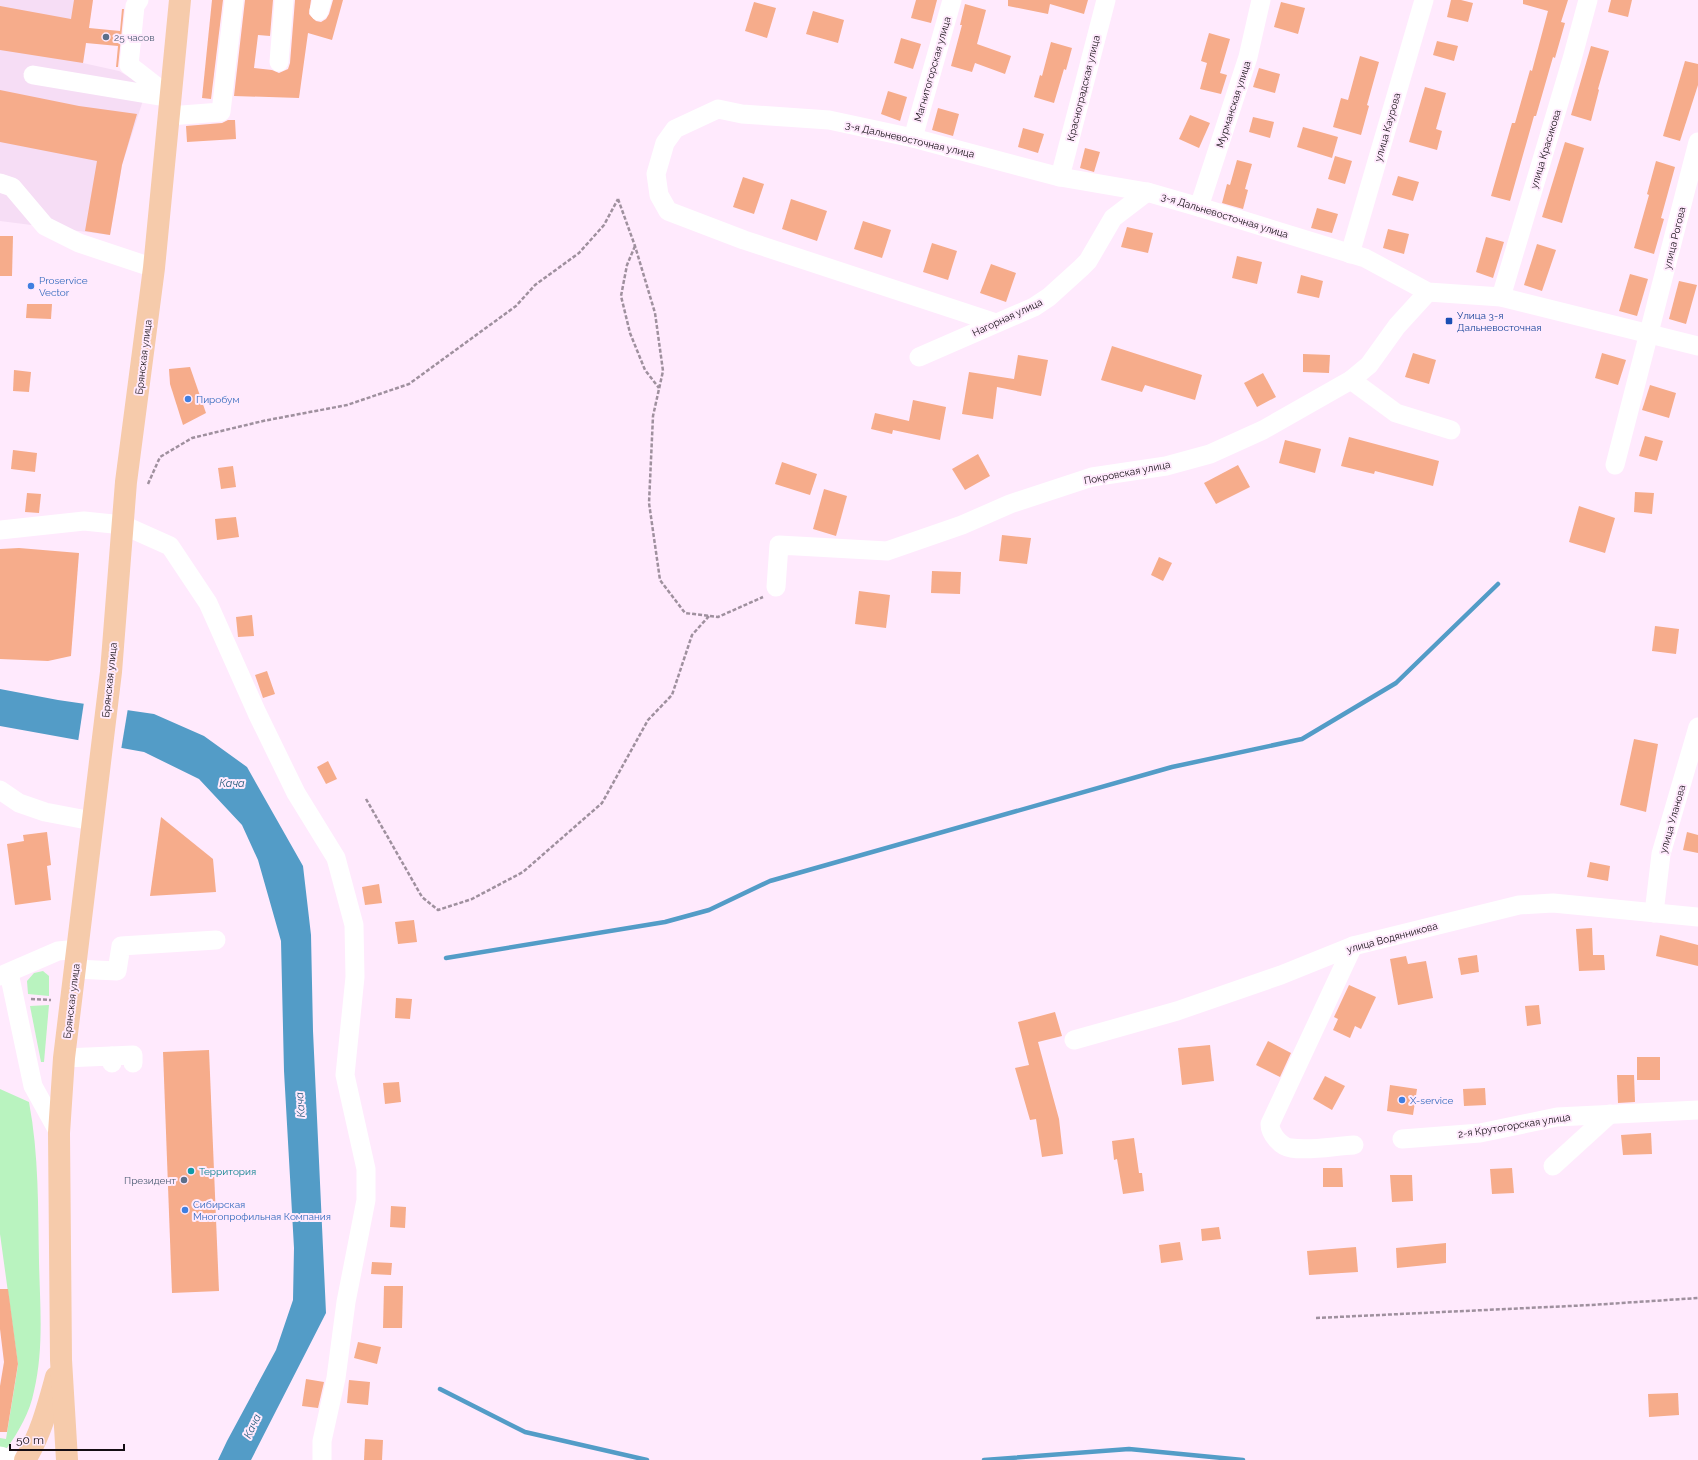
<svg xmlns="http://www.w3.org/2000/svg" width="1698" height="1460" font-family="Raleway,sans-serif">
<rect width="100%" height="100%" fill="#ffeafd"/>
<polygon fill="#f6ddf5" points="0,0 93,0 83,63 119,71 147,88 122,165 110,235 0,221"/>
<g fill="#b9f3bf">
<polygon points="43,971 49,976 49,996 28,994 27,981 34,973"/>
<polygon points="49,1005 44,1062 41,1062 30,1006"/>
<path d="M0 1089 29 1102C39 1155 38 1208 39 1262 40 1305 44 1349 34 1391 30 1412 19 1431 7 1448L0 1447V1438L6 1439 18 1365 0 1234Z"/>
</g>
<polygon fill="#539cc7" points="0,689 58,700 154,714 204,736 247,767 303,866 311,935 313,1031 326,1313 251,1460 218,1460 227,1441 276,1350 293,1300 294,1248 284,1071 281,941 258,860 242,825 199,779 144,752 0,726"/>
<polygon fill="#ffeafd" points="84,702 128,708 121,750 78,742"/>
<g fill="none" stroke-linecap="round" stroke-linejoin="round">
<g stroke="#539cc7" stroke-width="4.5">
<polyline points="446,958 665,922 709,910 770,881 1172,767 1302,739 1396,683 1498,584"/>
<polyline points="440,1389 525,1432 647,1460"/>
<polyline points="984,1460 1129,1449 1243,1460"/>
</g>
</g>
<g fill="#f6ac8b">
<polygon points="74,0 93,0 89,28 120,31 122,9 124,9 118,67 116,67 118,46 86,43 83,63 0,50 0,6 71,19"/>
<polygon points="212,0 223,0 211,99 202,98"/>
<polygon points="245,0 273,0 270,36 258,35 254,68 272,70 279,73 288,69 290,63 295,0 311,0 309,14 316,21 321,22 326,19 329,14 333,0 343,0 332,40 308,33 299,98 234,96"/>
<polygon points="916,0 937,0 931,23 911,18"/>
<polygon points="1008,0 1088,0 1084,14 1050,4 1048,14 1008,6"/>
<polygon points="1451,0 1461,0 1473,3 1468,22 1447,17"/>
<polygon points="1523,0 1568,0 1561,22 1565,23 1555,58 1553,57 1536,116 1534,116 1510,201 1491,196 1512,123 1515,123 1530,70 1532,71 1548,11 1523,4"/>
<polygon points="1611,0 1632,0 1628,17 1608,12"/>
<polygon points="754,2 776,8 767,38 745,31"/>
<polygon points="1281,2 1305,8 1298,34 1274,27"/>
<polygon points="965,4 986,10 977,44 1011,56 1005,74 975,63 972,72 951,66 962,25 960,25"/>
<polygon points="813,11 844,20 838,43 806,34"/>
<polygon points="1209,33 1230,39 1220,73 1227,75 1221,94 1200,89 1207,63 1201,61"/>
<polygon points="901,38 921,44 913,69 894,63"/>
<polygon points="1437,41 1458,46 1454,61 1433,55"/>
<polygon points="1051,42 1072,48 1066,70 1064,69 1054,103 1034,97 1040,75 1042,76"/>
<polygon points="1591,46 1609,51 1598,89 1599,90 1591,121 1571,115"/>
<polygon points="1360,56 1379,62 1367,105 1369,106 1361,135 1333,127 1341,98 1348,100"/>
<polygon points="1685,61 1698,64 1698,85 1680,141 1663,136"/>
<polygon points="1259,68 1280,74 1275,93 1253,87"/>
<polygon points="1425,87 1446,93 1436,129 1442,131 1437,150 1409,142"/>
<polygon points="0,90 79,106 137,114 122,165 110,235 85,231 97,161 0,142"/>
<polygon points="888,91 907,97 900,121 881,114"/>
<polygon points="938,108 959,114 953,136 932,130"/>
<polygon points="1190,115 1210,123 1199,148 1179,139"/>
<polygon points="1253,117 1274,122 1270,138 1249,132"/>
<polygon points="228,120 235,120 236,139 187,142 186,126 222,123"/>
<polygon points="1303,127 1338,137 1332,158 1297,147"/>
<polygon points="1023,128 1044,134 1038,153 1018,147"/>
<polygon points="1565,142 1584,148 1562,223 1542,217"/>
<polygon points="1085,148 1100,152 1094,172 1080,168"/>
<polygon points="1335,156 1352,161 1345,184 1328,179"/>
<polygon points="1237,160 1252,164 1245,189 1248,190 1243,209 1222,203 1227,184 1230,185"/>
<polygon points="1656,161 1675,167 1661,218 1664,219 1654,254 1634,248 1649,195 1647,194"/>
<polygon points="1398,176 1419,182 1413,201 1392,195"/>
<polygon points="743,177 764,184 754,214 733,207"/>
<polygon points="791,199 827,211 817,241 782,229"/>
<polygon points="1317,208 1338,214 1332,233 1311,228"/>
<polygon points="863,221 891,230 882,258 854,249"/>
<polygon points="1127,227 1153,233 1148,253 1121,247"/>
<polygon points="1388,229 1409,234 1404,254 1383,248"/>
<polygon points="0,236 13,236 12,276 0,276"/>
<polygon points="1486,237 1504,242 1493,278 1476,272"/>
<polygon points="932,243 957,251 948,280 923,272"/>
<polygon points="1537,244 1556,250 1542,291 1524,285"/>
<polygon points="1237,256 1262,262 1257,284 1232,278"/>
<polygon points="991,264 1016,273 1006,302 980,293"/>
<polygon points="1630,274 1648,279 1637,316 1619,311"/>
<polygon points="1301,275 1323,281 1319,298 1297,293"/>
<polygon points="1679,281 1697,285 1686,324 1669,319"/>
<polygon points="27,304 52,304 51,319 26,318"/>
<polygon points="1112,346 1202,375 1195,400 1145,385 1142,392 1101,380"/>
<polygon points="1413,353 1436,360 1429,384 1405,377"/>
<polygon points="1602,353 1626,360 1618,385 1595,378"/>
<polygon points="1303,354 1330,355 1329,373 1303,372"/>
<polygon points="1018,355 1048,360 1041,396 997,387 993,419 962,414 969,372 1014,379"/>
<polygon points="190,367 206,413 183,425 170,384 169,369"/>
<polygon points="14,370 31,372 29,392 13,391"/>
<polygon points="1263,373 1276,397 1257,407 1244,383"/>
<polygon points="1650,385 1676,393 1669,418 1642,410"/>
<polygon points="913,400 946,407 940,440 893,430 892,434 871,429 875,413 909,421"/>
<polygon points="1645,436 1663,441 1657,461 1639,456"/>
<polygon points="1349,437 1439,461 1433,486 1375,471 1374,474 1341,466"/>
<polygon points="1285,440 1321,449 1315,473 1279,463"/>
<polygon points="13,450 37,453 35,472 11,469"/>
<polygon points="978,454 990,476 965,490 952,469"/>
<polygon points="782,462 817,474 810,495 775,484"/>
<polygon points="1238,465 1250,487 1216,504 1204,483"/>
<polygon points="233,466 236,487 221,489 218,468"/>
<polygon points="824,489 847,496 836,536 813,529"/>
<polygon points="1635,492 1654,493 1652,514 1634,512"/>
<polygon points="27,493 41,494 39,513 25,512"/>
<polygon points="1579,506 1615,518 1605,553 1569,542"/>
<polygon points="236,517 239,537 217,540 215,519"/>
<polygon points="1002,535 1031,538 1027,564 999,561"/>
<polygon points="19,548 79,553 71,656 48,661 0,659 0,549"/>
<polygon points="1159,557 1172,563 1163,581 1151,575"/>
<polygon points="932,571 961,572 960,594 931,593"/>
<polygon points="859,591 890,595 886,628 855,624"/>
<polygon points="252,615 254,636 238,637 236,617"/>
<polygon points="1655,626 1679,629 1676,654 1652,651"/>
<polygon points="267,671 275,694 263,698 255,675"/>
<polygon points="1634,739 1658,744 1646,812 1620,805"/>
<polygon points="328,761 337,779 326,784 317,767"/>
<polygon points="161,817 213,859 216,892 150,896"/>
<polygon points="47,832 51,865 47,866 51,900 15,905 7,844 24,841 23,835"/>
<polygon points="1687,832 1698,835 1698,853 1683,850"/>
<polygon points="1590,862 1610,866 1608,881 1587,877"/>
<polygon points="379,884 382,903 365,905 362,887"/>
<polygon points="414,920 417,942 398,944 395,922"/>
<polygon points="1592,928 1593,955 1604,955 1605,970 1579,971 1576,929"/>
<polygon points="1660,935 1698,945 1698,966 1656,956"/>
<polygon points="1477,955 1479,972 1461,975 1458,958"/>
<polygon points="1406,956 1408,964 1426,961 1433,998 1398,1005 1390,959"/>
<polygon points="1349,985 1376,997 1361,1029 1355,1026 1350,1038 1333,1030 1338,1019 1334,1017"/>
<polygon points="396,998 412,999 410,1019 395,1018"/>
<polygon points="1539,1005 1541,1024 1527,1026 1525,1006"/>
<polygon points="1055,1012 1062,1036 1038,1042 1059,1119 1063,1154 1042,1157 1036,1119 1030,1120 1015,1068 1029,1065 1018,1022"/>
<polygon points="1268,1041 1291,1053 1280,1077 1256,1065"/>
<polygon points="1210,1045 1214,1081 1182,1085 1178,1048"/>
<polygon points="209,1050 219,1291 172,1293 163,1052"/>
<rect x="1637" y="1057" width="23" height="23"/>
<polygon points="1617,1075 1634,1075 1635,1102 1618,1103"/>
<polygon points="1325,1076 1345,1086 1332,1110 1313,1099"/>
<polygon points="399,1082 401,1102 385,1104 383,1083"/>
<polygon points="1390,1085 1417,1089 1413,1115 1387,1111"/>
<polygon points="1485,1088 1486,1105 1464,1106 1463,1089"/>
<polygon points="1651,1133 1652,1154 1623,1155 1621,1135"/>
<polygon points="1134,1138 1139,1173 1142,1173 1144,1191 1123,1194 1117,1159 1114,1160 1112,1141"/>
<polygon points="1323,1168 1342,1168 1343,1187 1323,1187"/>
<polygon points="1512,1168 1514,1193 1492,1194 1490,1169"/>
<polygon points="1390,1175 1412,1175 1413,1201 1392,1202"/>
<polygon points="391,1206 406,1207 405,1228 390,1227"/>
<polygon points="1219,1227 1221,1239 1202,1241 1201,1229"/>
<polygon points="1180,1242 1183,1260 1161,1263 1159,1245"/>
<polygon points="1446,1243 1446,1263 1397,1268 1396,1248"/>
<polygon points="1356,1247 1358,1272 1309,1275 1307,1251"/>
<polygon points="372,1262 392,1263 391,1275 371,1274"/>
<polygon points="384,1286 403,1286 402,1328 383,1328"/>
<polygon points="0,1289 8,1289 18,1364 7,1432 0,1432 0,1386 4,1362 0,1329"/>
<polygon points="358,1342 381,1347 377,1364 354,1358"/>
<polygon points="306,1379 324,1382 318,1408 302,1406"/>
<polygon points="349,1380 370,1382 368,1405 347,1403"/>
<polygon points="1678,1393 1679,1415 1649,1417 1648,1394"/>
<polygon points="365,1439 383,1440 382,1460 364,1460"/>
</g>
<g fill="none" stroke-linecap="round" stroke-linejoin="round">
<g stroke="#9f909e" stroke-width="2.5" stroke-dasharray="4 2" stroke-linecap="butt">
<polyline points="618,199 635,246 655,313 663,371 653,416 649,503 660,580 685,613 718,617 763,597"/>
<polyline points="635,246 627,265 621,296 630,333 645,370 659,388"/>
<polyline points="148,484 160,457 192,438 263,421 347,405 409,384 516,306 535,285 579,253 604,225 618,199"/>
<polyline points="366,799 422,897 438,910 472,899 523,872 602,803 648,720 672,695 692,635 709,616"/>
<polyline points="31,999 51,1000"/>
<polyline points="1316,1318 1591,1305 1698,1298"/>
</g>
<g stroke="#fff" stroke-width="19">
<polyline points="139,0 135,6 129,65 170,97"/>
<polyline points="319,11 322,0"/>
<polyline points="279,62 284,0"/>
<polyline points="33,75 171,98"/>
<polyline points="169,116 221,112 234,0"/>
<polyline points="913,138 952,0"/>
<polyline points="1060,177 1106,0"/>
<polyline points="0,183 12,187 45,226 79,243 154,268"/>
<polyline points="1199,207 1248,57 1261,0"/>
<polyline points="1350,254 1424,0"/>
<polyline points="1501,297 1572,59 1588,0"/>
<polyline points="996,323 744,240 668,211 659,195 656,174 665,143 675,129 718,109 742,114 829,120 913,138 1060,177 1147,192 1199,207 1365,258 1428,292 1501,297 1698,346"/>
<polyline points="919,357 1034,307 1049,297 1081,268 1088,261 1113,218 1147,192"/>
<polyline points="1351,380 1396,413 1451,430"/>
<polyline points="1615,465 1698,142"/>
<polyline points="0,530 84,521 123,525 170,546 208,603 257,713 296,793 336,858 354,925 355,977 345,1075 366,1169 366,1200 346,1302 336,1378 322,1441 322,1460"/>
<polyline points="776,587 779,545 887,551 962,525 1010,504 1092,477 1166,466 1210,454 1263,430 1351,380 1369,365 1397,326 1428,292"/>
<polyline points="0,790 19,803 45,812 92,821"/>
<polyline points="1654,913 1661,854 1698,727"/>
<path d="M1353 946 1270 1124C1270 1134 1281 1147 1291 1148 1311 1151 1334 1146 1354 1145"/>
<polyline points="75,969 117,971 121,946 216,940"/>
<polyline points="9,973 33,1086 59,1133"/>
<polyline points="0,976 58,951 78,949"/>
<polyline points="1074,1040 1177,1011 1281,975 1353,946 1519,905 1553,903 1698,917"/>
<polyline points="112,1056 133,1055 133,1063"/>
<polyline points="64,1058 112,1056 112,1063"/>
<polyline points="1402,1139 1480,1133 1557,1117 1698,1110"/>
<polyline points="1553,1166 1610,1114"/>
<polyline points="0,1456 11,1460"/>
</g>
<g stroke="#f6cbab" stroke-width="22">
<path d="M25 1460C41 1434 48 1406 56 1377"/>
<polyline points="67,1460 61,1360 59,1133 64,1058 111,672 126,482 154,268 180,0"/>
</g>
</g>
<g fill="#5c6f8a" stroke="#ffeafd" stroke-width="1.5">
<circle cx="106" cy="37" r="4"/>
<circle cx="184" cy="1180" r="4"/>
</g>
<g fill="#3f7fe0" stroke="#ffeafd" stroke-width="1.5">
<circle cx="31" cy="286" r="4"/>
<circle cx="188" cy="399" r="4"/>
<circle cx="1402" cy="1100" r="4"/>
<circle cx="185" cy="1210" r="4"/>
</g>
<rect fill="#1a4fb4" stroke="#ffeafd" stroke-width="1.5" x="1445" y="317" width="8" height="8" rx="2"/>
<circle fill="#0f9aa8" stroke="#ffeafd" stroke-width="1.5" cx="191" cy="1171" r="4"/>
<g text-anchor="middle" stroke-width="4" stroke-linejoin="round" paint-order="stroke">
<g font-size="10" fill="#4e5e75" stroke="#ffeafd" text-anchor="start">
<text x="114" y="41">25 часов</text>
<text x="176" y="1184" text-anchor="end">Президент</text>
</g>
<g font-size="10" fill="#140d13" stroke="#ffeafd">
<text transform="translate(932 69) rotate(-74)" y="4">Магнитогорская улица</text>
<text transform="translate(1083 88) rotate(-76)" y="4">Красноградская улица</text>
<text transform="translate(1233 104) rotate(-72)" y="4">Мурманская улица</text>
<text transform="translate(1387 127) rotate(-74)" y="4">улица Каурова</text>
<text transform="translate(910 139) rotate(13)" y="4">3-я Дальневосточная улица</text>
<text transform="translate(1545 149) rotate(-73)" y="4">улица Красикова</text>
<text transform="translate(1225 215) rotate(17)" y="4">3-я Дальневосточная улица</text>
<text transform="translate(1674 238) rotate(-76)" y="4">улица Рогова</text>
<text transform="translate(1007 317) rotate(-25)" y="4">Нагорная улица</text>
<text transform="translate(143 357) rotate(-83)" y="4">Брянская улица</text>
<text transform="translate(1127 472) rotate(-11)" y="4">Покровская улица</text>
<text transform="translate(109 680) rotate(-84)" y="4">Брянская улица</text>
<text transform="translate(1672 819) rotate(-74)" y="4">улица Уланова</text>
<text transform="translate(1392 937) rotate(-15)" y="4">улица Водянникова</text>
<text transform="translate(71 1001) rotate(-83)" y="4">Брянская улица</text>
<text transform="translate(1514 1125) rotate(-9)" y="4">2-я Крутогорская улица</text>
</g>
<g font-size="10" fill="#366cbe" stroke="#ffeafd" text-anchor="start">
<text x="39" y="284">Proservice<tspan x="39" dy="12">Vector</tspan></text>
<text x="196" y="403">Пиробум</text>
<text x="1410" y="1104">X-service</text>
<text x="193" y="1208">Сибирская<tspan x="193" dy="12">Многопрофильная Компания</tspan></text>
</g>
<g font-size="10" fill="#164399" stroke="#ffeafd" text-anchor="start">
<text x="1457" y="319">Улица 3-я<tspan x="1457" dy="12">Дальневосточная</tspan></text>
</g>
<g font-size="10" fill="#0d838f" stroke="#ffeafd" text-anchor="start">
<text x="199" y="1175">Территория</text>
</g>
<g font-size="11" font-style="italic" fill="#275d7d" stroke="#ffeafd">
<text x="232" y="787">Кача</text>
<text transform="translate(300 1105) rotate(-95)" y="4">Кача</text>
<text transform="translate(252 1426) rotate(-65)" y="4">Кача</text>
</g>
</g>
<path d="M10 1444v6h114v-6" fill="none" stroke="#140d13" stroke-width="2"/>
<text x="16" y="1444" font-size="12" fill="#140d13" stroke="#ffeafd" stroke-width="3" paint-order="stroke">50 m</text>
</svg>
